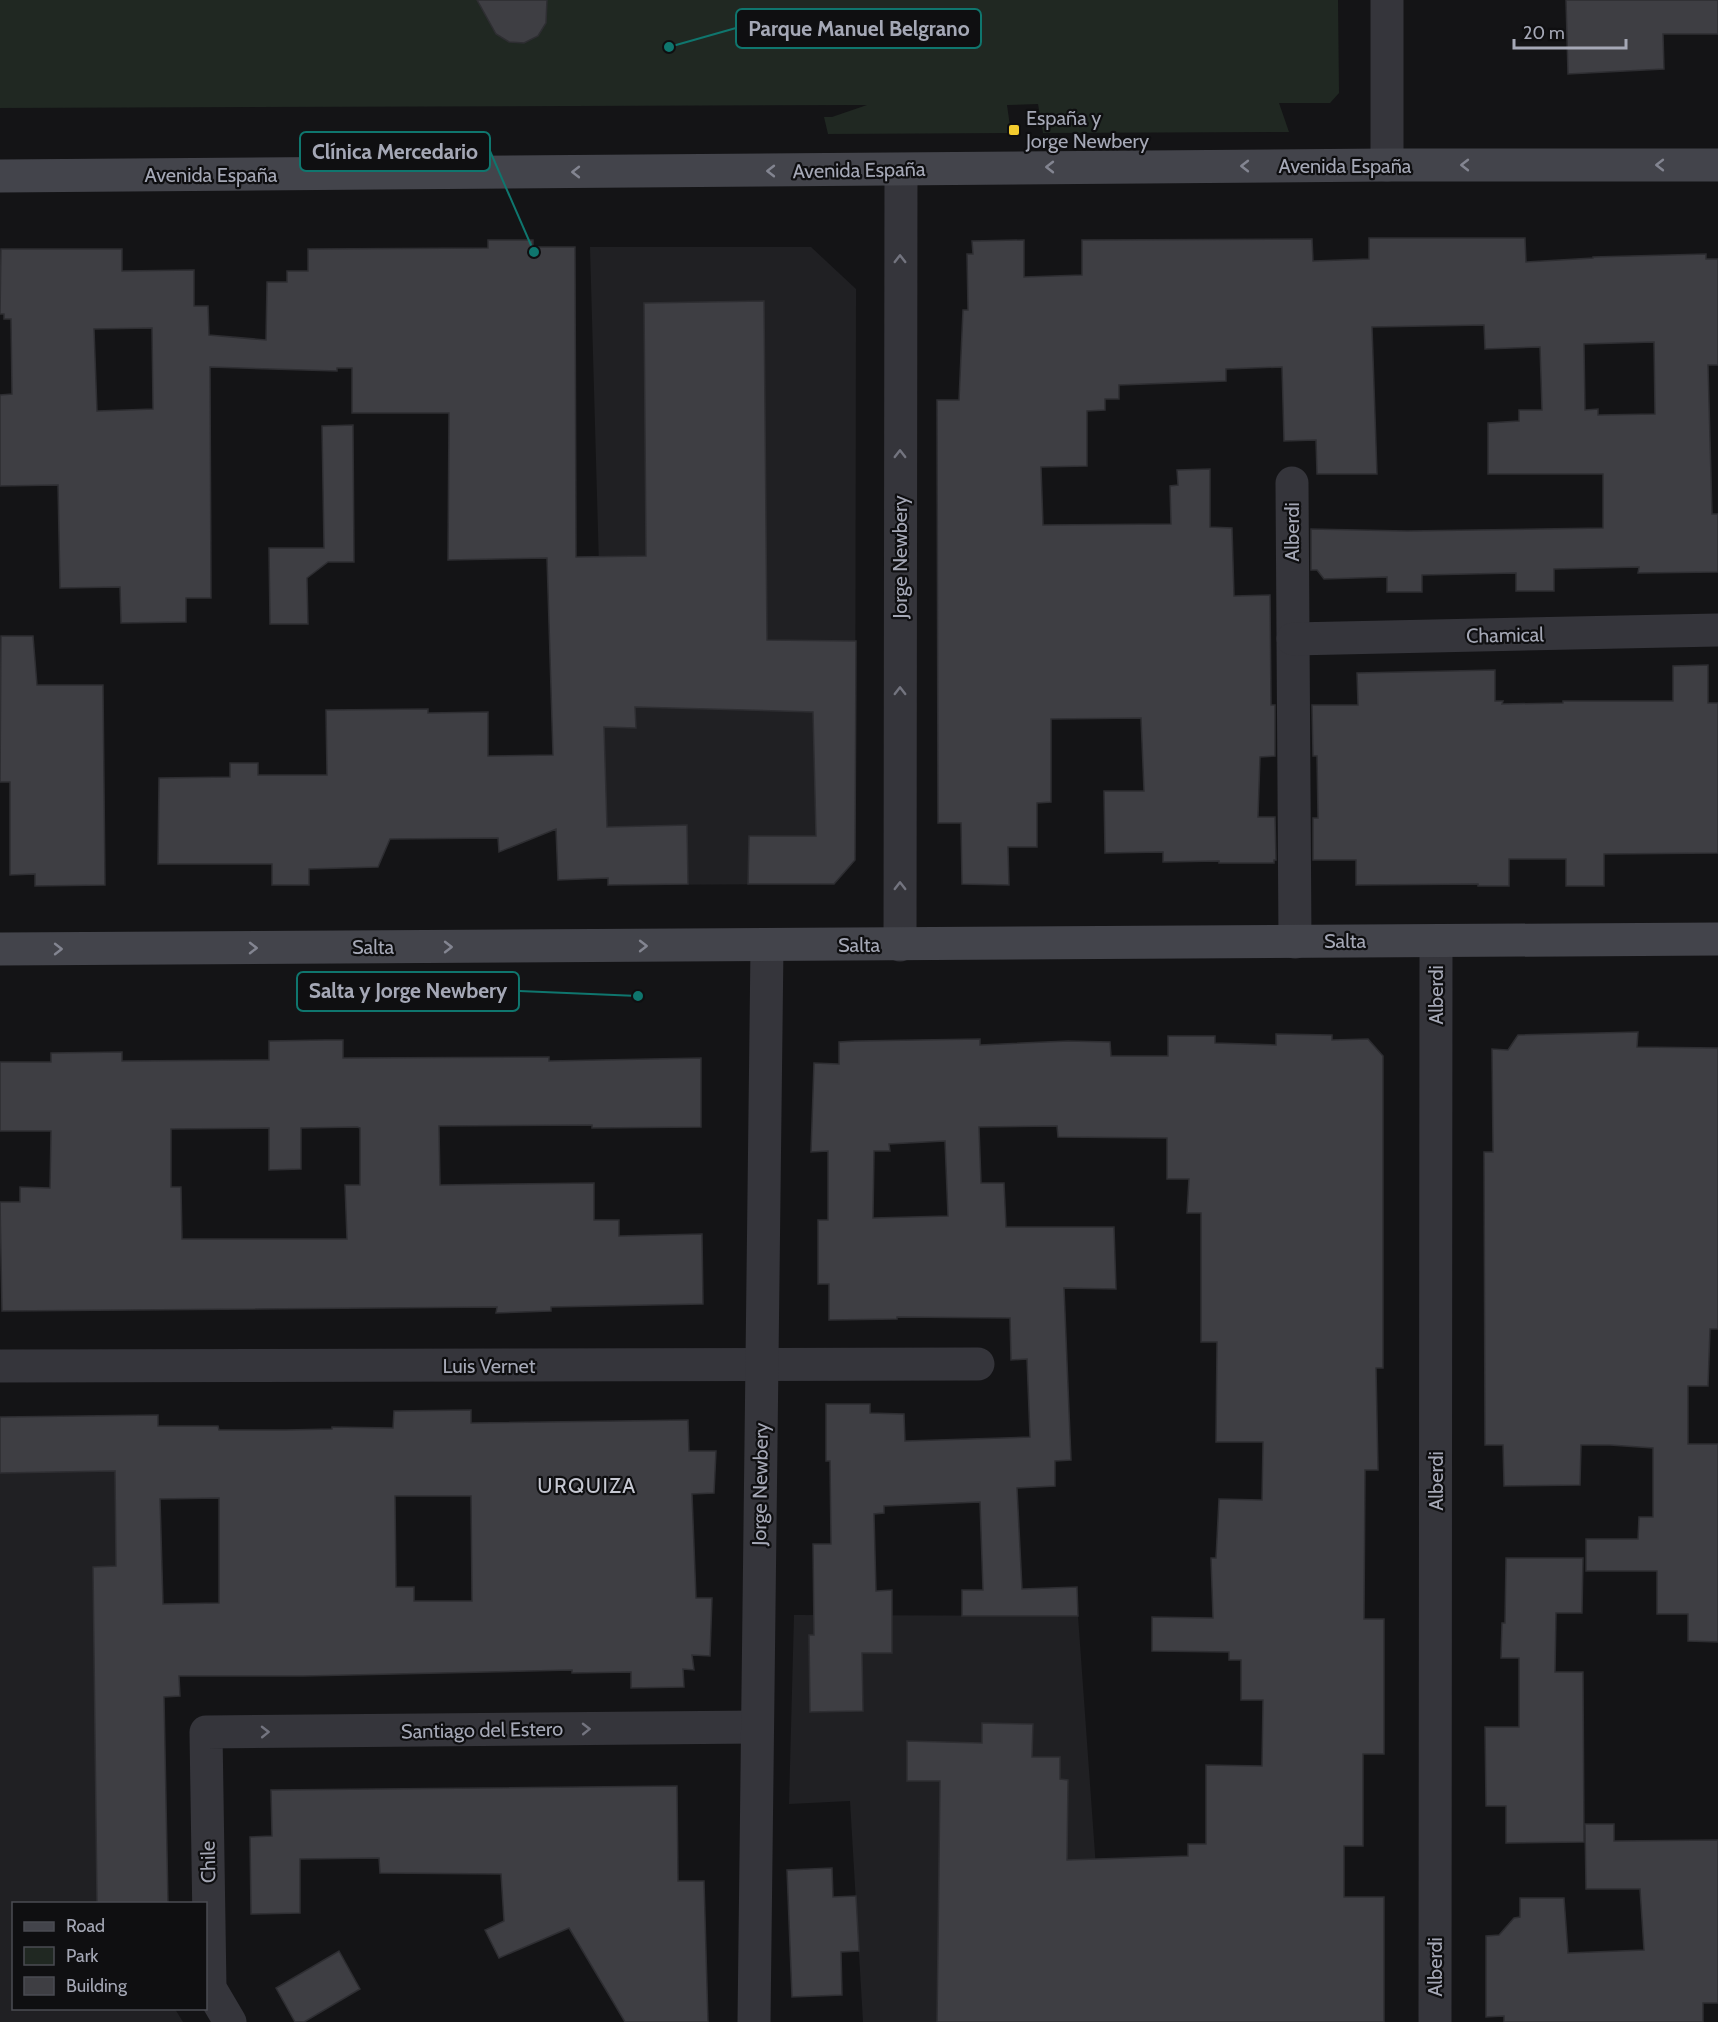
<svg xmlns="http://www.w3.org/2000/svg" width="1718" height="2022" font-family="Cabin,sans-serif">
<rect width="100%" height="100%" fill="#141416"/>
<g fill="#202023">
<polygon points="590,247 811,247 856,289 855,860 834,884 608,885"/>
<polygon points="158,1415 168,1903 14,1904 14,2008 175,2009 183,2022 0,2022 0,1417"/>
<polygon points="794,1615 1078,1616 1107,2022 863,2022 850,1801 789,1804"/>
</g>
<polygon fill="#202822" points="0,0 1338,0 1339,93 1330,103 1279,103 1289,132 1043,133 1038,104 1007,105 1011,133 828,134 824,117 832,117 867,105 0,108"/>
<g fill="#3e3e43" stroke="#2e2e32" stroke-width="1.5" fill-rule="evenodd">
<polygon points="477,0 547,0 546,23 538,36 524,43 509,42 496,34"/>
<polygon points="1566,0 1718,0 1718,34 1663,34 1664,69 1568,74"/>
<path d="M1369 238H1525L1526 262 1593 258V257L1706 254V259H1718V365H1708L1712 514H1718V572L1638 573 1639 567 1554 569V591H1516V573L1422 575V592H1387V577L1324 579 1317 570H1311V529L1407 531 1603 528V474H1488V423L1519 421V410H1542L1541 378 1540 347 1485 349 1484 325 1372 327 1377 474H1317L1316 440 1284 441 1282 367 1226 369V381L1119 385V399H1105V410L1087 411V466L1041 467 1043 525 1171 524 1170 486 1178 485 1177 470 1210 469V527L1232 528 1234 596 1270 595 1271 705H1275V756L1260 757 1258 817H1275L1276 860H1274V863H1219V861L1163 862V852L1105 853 1104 791H1144L1141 718 1051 719V802L1037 803V847H1008L1009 885 962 884 961 823H938L937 400H959L963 310H968L967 254H973L972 241 1024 240V277L1082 275V240L1312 239 1313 261 1369 259ZM1654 342 1655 414 1598 415V409L1585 410 1584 344Z"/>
<path d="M488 240H533V247H575L576 557 646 556 644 303 764 301 767 640 856 641 855 860 834 884H748L749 836H816L813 712 635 707 636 728 604 727 607 827 687 825 688 884 608 885V878L558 880 556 829 499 852 498 838 390 839 378 867 309 869V885H272V864H158L159 778 230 777V763H258V775H327L326 710 428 709V713L488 712V756L553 755 547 558 448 560 449 413H352V368H337V371L210 367 211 598H186V622L121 623 120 587 60 588 58 485 0 486V395L12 394 11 319H4V314H0L1 249H122V271L194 270V306H208L209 335 266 340 267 282H287V271H308V249L488 248ZM152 328 153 409 97 411 94 329Z"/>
<polygon points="353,425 354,562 328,562 307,578 308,624 270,624 269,548 324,548 322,426"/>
<polygon points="1,636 33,636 37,685 103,685 105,885 35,886 35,874 10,875 10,782 0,782"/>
<polygon points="1708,665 1708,703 1718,703 1718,853 1604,854 1604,886 1566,886 1566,859 1509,859 1509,886 1478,886 1478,884 1356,885 1356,860 1313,860 1313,818 1318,818 1317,756 1313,756 1312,705 1358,705 1357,673 1495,670 1495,701 1503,701 1502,704 1563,703 1563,701 1673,701 1673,666"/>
<polygon points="1638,1032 1637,1047 1718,1048 1718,1329 1710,1329 1708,1386 1688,1386 1688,1444 1718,1444 1718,1642 1688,1641 1688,1614 1657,1614 1657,1571 1586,1571 1586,1539 1638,1539 1639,1517 1653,1517 1653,1448 1610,1445 1581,1445 1580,1485 1504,1486 1503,1445 1485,1445 1484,1152 1493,1152 1492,1049 1508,1050 1518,1035"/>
<path d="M1276 1034 1332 1035V1040L1368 1039 1383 1056V1368H1376L1378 1470H1365L1364 1619H1384V1754H1363V1846H1344V1897H1384V2022H937L940 1781H907V1741L982 1743V1723L1033 1724 1032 1757H1060V1779L1068 1780 1067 1860 1188 1856V1844H1206V1765L1262 1766 1263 1700H1241V1660H1229V1652L1152 1651V1617L1213 1618 1211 1558H1216L1219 1499 1262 1500 1263 1442H1216L1217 1342H1201V1213H1187L1189 1179H1167V1138L1058 1137 1057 1126 979 1127 981 1183H1004L1006 1227H1114L1116 1289 1064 1288 1071 1460 1055 1461V1486L1017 1488 1022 1589 1077 1587 1078 1616H962V1590H983L980 1502 884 1506V1513L874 1514 876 1591 892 1590V1653H862L863 1711 810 1712 809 1635H814L813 1544H831L830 1461H826V1404H870V1413L904 1414 905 1441 1030 1437 1027 1359 1011 1360 1010 1318 897 1317V1319L829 1320V1284H818V1220H828V1151L811 1152 814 1063 839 1064V1042L855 1041 980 1039V1045L1068 1041 1110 1042 1111 1056H1168V1036H1215V1043L1276 1045ZM945 1141 948 1216 873 1218 874 1151H890L889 1144Z"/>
<path d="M325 1040H343V1058L549 1057V1061L701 1058V1127L592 1128V1125L439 1126 440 1185 594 1183V1220H619V1236L702 1234 703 1304 551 1307V1311L496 1313 497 1307 2 1311 0 1202H20V1187L50 1188 51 1131H0V1062H51V1053L122 1052V1061L269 1060V1041ZM357 1127 360 1128V1185H345L347 1239H182L181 1187H171V1129L269 1128V1170L301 1169V1128Z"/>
<path d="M471 1410V1423L688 1420 689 1451H716L714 1493 692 1494 696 1598H712L710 1656 692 1655 694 1670 683 1669 684 1687 631 1688V1672L572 1673V1670L303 1676H179L180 1696 164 1697 168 1904H97L93 1567 116 1566 115 1471 0 1473V1417L158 1415V1426H218L219 1430H286L332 1429V1427L393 1428 394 1411ZM395 1496H471L472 1601H414V1587H396ZM219 1498V1603L163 1604 160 1499Z"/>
<polygon points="1506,1558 1583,1558 1582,1613 1556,1613 1555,1672 1583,1672 1584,1842 1506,1843 1506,1806 1486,1806 1485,1727 1519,1727 1519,1658 1501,1658 1502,1623 1505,1623"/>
<polygon points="677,1786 678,1881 704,1881 708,2022 625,2022 569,1928 499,1958 485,1930 504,1921 501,1874 380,1873 379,1858 300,1859 300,1913 251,1914 250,1837 272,1836 271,1790"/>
<polygon points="1585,1824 1614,1824 1614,1841 1718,1840 1718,2003 1703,2003 1703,2022 1504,2022 1504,2016 1486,2017 1486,1936 1499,1935 1514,1918 1520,1917 1520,1898 1564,1898 1568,1953 1644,1950 1640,1889 1586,1889"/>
<polygon points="832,1868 833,1897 856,1896 859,1951 841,1952 842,1995 792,1997 787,1870"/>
<polygon points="339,1951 360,1989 304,2022 295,2022 276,1988"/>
</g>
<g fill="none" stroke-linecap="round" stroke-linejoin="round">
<g stroke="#35353b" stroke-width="33">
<polyline points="1387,0 1387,165"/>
<polyline points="1292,483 1295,942"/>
<polyline points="1293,639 1718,630"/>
<polyline points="900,945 901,170"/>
<polyline points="0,1366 978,1364"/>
<polyline points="230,2022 210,1988 206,1732 757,1727"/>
<polyline points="754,2022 767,946"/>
<polyline points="1435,2022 1436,941"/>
</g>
<g stroke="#43444b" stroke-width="33">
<polyline points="0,176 1387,165 1718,165"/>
<polyline points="0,949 1718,939"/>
</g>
</g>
<defs><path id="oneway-chevron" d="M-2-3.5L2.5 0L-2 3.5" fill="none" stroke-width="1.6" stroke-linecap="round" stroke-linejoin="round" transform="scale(1.5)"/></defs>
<g stroke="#838591">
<use href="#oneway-chevron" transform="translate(1465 165) rotate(180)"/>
<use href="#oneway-chevron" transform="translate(1660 165) rotate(180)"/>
<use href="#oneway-chevron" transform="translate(1245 166) rotate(180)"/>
<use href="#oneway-chevron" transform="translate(1050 167) rotate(180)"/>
<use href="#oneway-chevron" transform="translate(771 171) rotate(180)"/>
<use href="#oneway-chevron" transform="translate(576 172) rotate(180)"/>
<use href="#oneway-chevron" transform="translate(643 946)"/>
<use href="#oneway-chevron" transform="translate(448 947)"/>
<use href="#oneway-chevron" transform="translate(253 948)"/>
<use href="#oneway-chevron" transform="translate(58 949)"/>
</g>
<g stroke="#73747f">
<use href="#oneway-chevron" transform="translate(900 259) rotate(-90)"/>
<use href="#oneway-chevron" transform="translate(900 454) rotate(-90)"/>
<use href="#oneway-chevron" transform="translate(900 691) rotate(-90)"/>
<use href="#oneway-chevron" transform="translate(900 886) rotate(-90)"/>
<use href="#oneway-chevron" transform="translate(586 1729) rotate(-1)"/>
<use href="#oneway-chevron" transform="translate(265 1732) rotate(-1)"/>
</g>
<rect fill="#f3cb2e" stroke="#0f0f11" stroke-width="2" x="1008" y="124" width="12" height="12" rx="3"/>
<g text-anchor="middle" stroke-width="4.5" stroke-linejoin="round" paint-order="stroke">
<g font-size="20" fill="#a5a8b6" stroke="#0f0f11" text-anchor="start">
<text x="1026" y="125">España y<tspan x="1026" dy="23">Jorge Newbery</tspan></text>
</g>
<g font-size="20" fill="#a5a8b6" stroke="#0f0f11">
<text x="1345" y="173">Avenida España</text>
<text transform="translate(859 170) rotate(-1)" y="7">Avenida España</text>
<text x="211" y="182">Avenida España</text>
<text transform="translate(1292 532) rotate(-90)" y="7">Alberdi</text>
<text transform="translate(900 557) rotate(-90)" y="7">Jorge Newbery</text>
<text transform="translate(1505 635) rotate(-1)" y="7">Chamical</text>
<text x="1345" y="948">Salta</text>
<text x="859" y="952">Salta</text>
<text x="373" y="954">Salta</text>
<text transform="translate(1436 995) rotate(-90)" y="7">Alberdi</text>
<text x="489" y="1373">Luis Vernet</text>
<text transform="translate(1436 1481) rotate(-90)" y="7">Alberdi</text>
<text transform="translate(760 1484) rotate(-89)" y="7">Jorge Newbery</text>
<text transform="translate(482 1730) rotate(-1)" y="7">Santiago del Estero</text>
<text transform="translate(208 1862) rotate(-91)" y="7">Chile</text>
<text transform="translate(1435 1967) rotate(-90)" y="7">Alberdi</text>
</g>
<g font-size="21" letter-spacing="1.5" fill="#c6c8d2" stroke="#0f0f11">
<text x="587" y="1493">URQUIZA</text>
</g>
</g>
<path fill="none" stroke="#0f766e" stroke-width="2" d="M669 47L736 28M534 252L490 151M638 996L519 991"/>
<g fill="#0f766e" stroke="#0f0f11" stroke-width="2">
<circle cx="669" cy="47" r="6"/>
<circle cx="534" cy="252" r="6"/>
<circle cx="638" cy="996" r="6"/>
</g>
<g fill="#0f0f11" stroke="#0f766e" stroke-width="2">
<rect x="736" y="9" width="245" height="39" rx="6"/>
<rect x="300" y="132" width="190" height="39" rx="6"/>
<rect x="297" y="972" width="222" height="39" rx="6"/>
</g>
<g font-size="21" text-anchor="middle" font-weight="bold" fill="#a5a8b6">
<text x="859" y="36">Parque Manuel Belgrano</text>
<text x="395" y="159">Clínica Mercedario</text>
<text x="408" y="998">Salta y Jorge Newbery</text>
</g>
<rect x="12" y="1902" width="195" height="108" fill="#0f0f11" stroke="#4b4c53" stroke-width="1.5"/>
<rect x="24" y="1922" width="30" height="9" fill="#43444b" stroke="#4b4c53" stroke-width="1.5"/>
<text x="66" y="1932" font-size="18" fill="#a5a8b6">Road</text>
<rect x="24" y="1947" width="30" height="18" fill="#202822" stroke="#4b4c53" stroke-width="1.5"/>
<text x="66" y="1962" font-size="18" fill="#a5a8b6">Park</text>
<rect x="24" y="1977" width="30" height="18" fill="#3e3e43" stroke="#4b4c53" stroke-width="1.5"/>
<text x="66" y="1992" font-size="18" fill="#a5a8b6">Building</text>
<path d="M1514 39v9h112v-9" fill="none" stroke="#a5a8b6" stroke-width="3"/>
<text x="1523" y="39" font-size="18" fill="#a5a8b6" stroke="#0f0f11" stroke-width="4.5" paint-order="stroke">20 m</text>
</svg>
